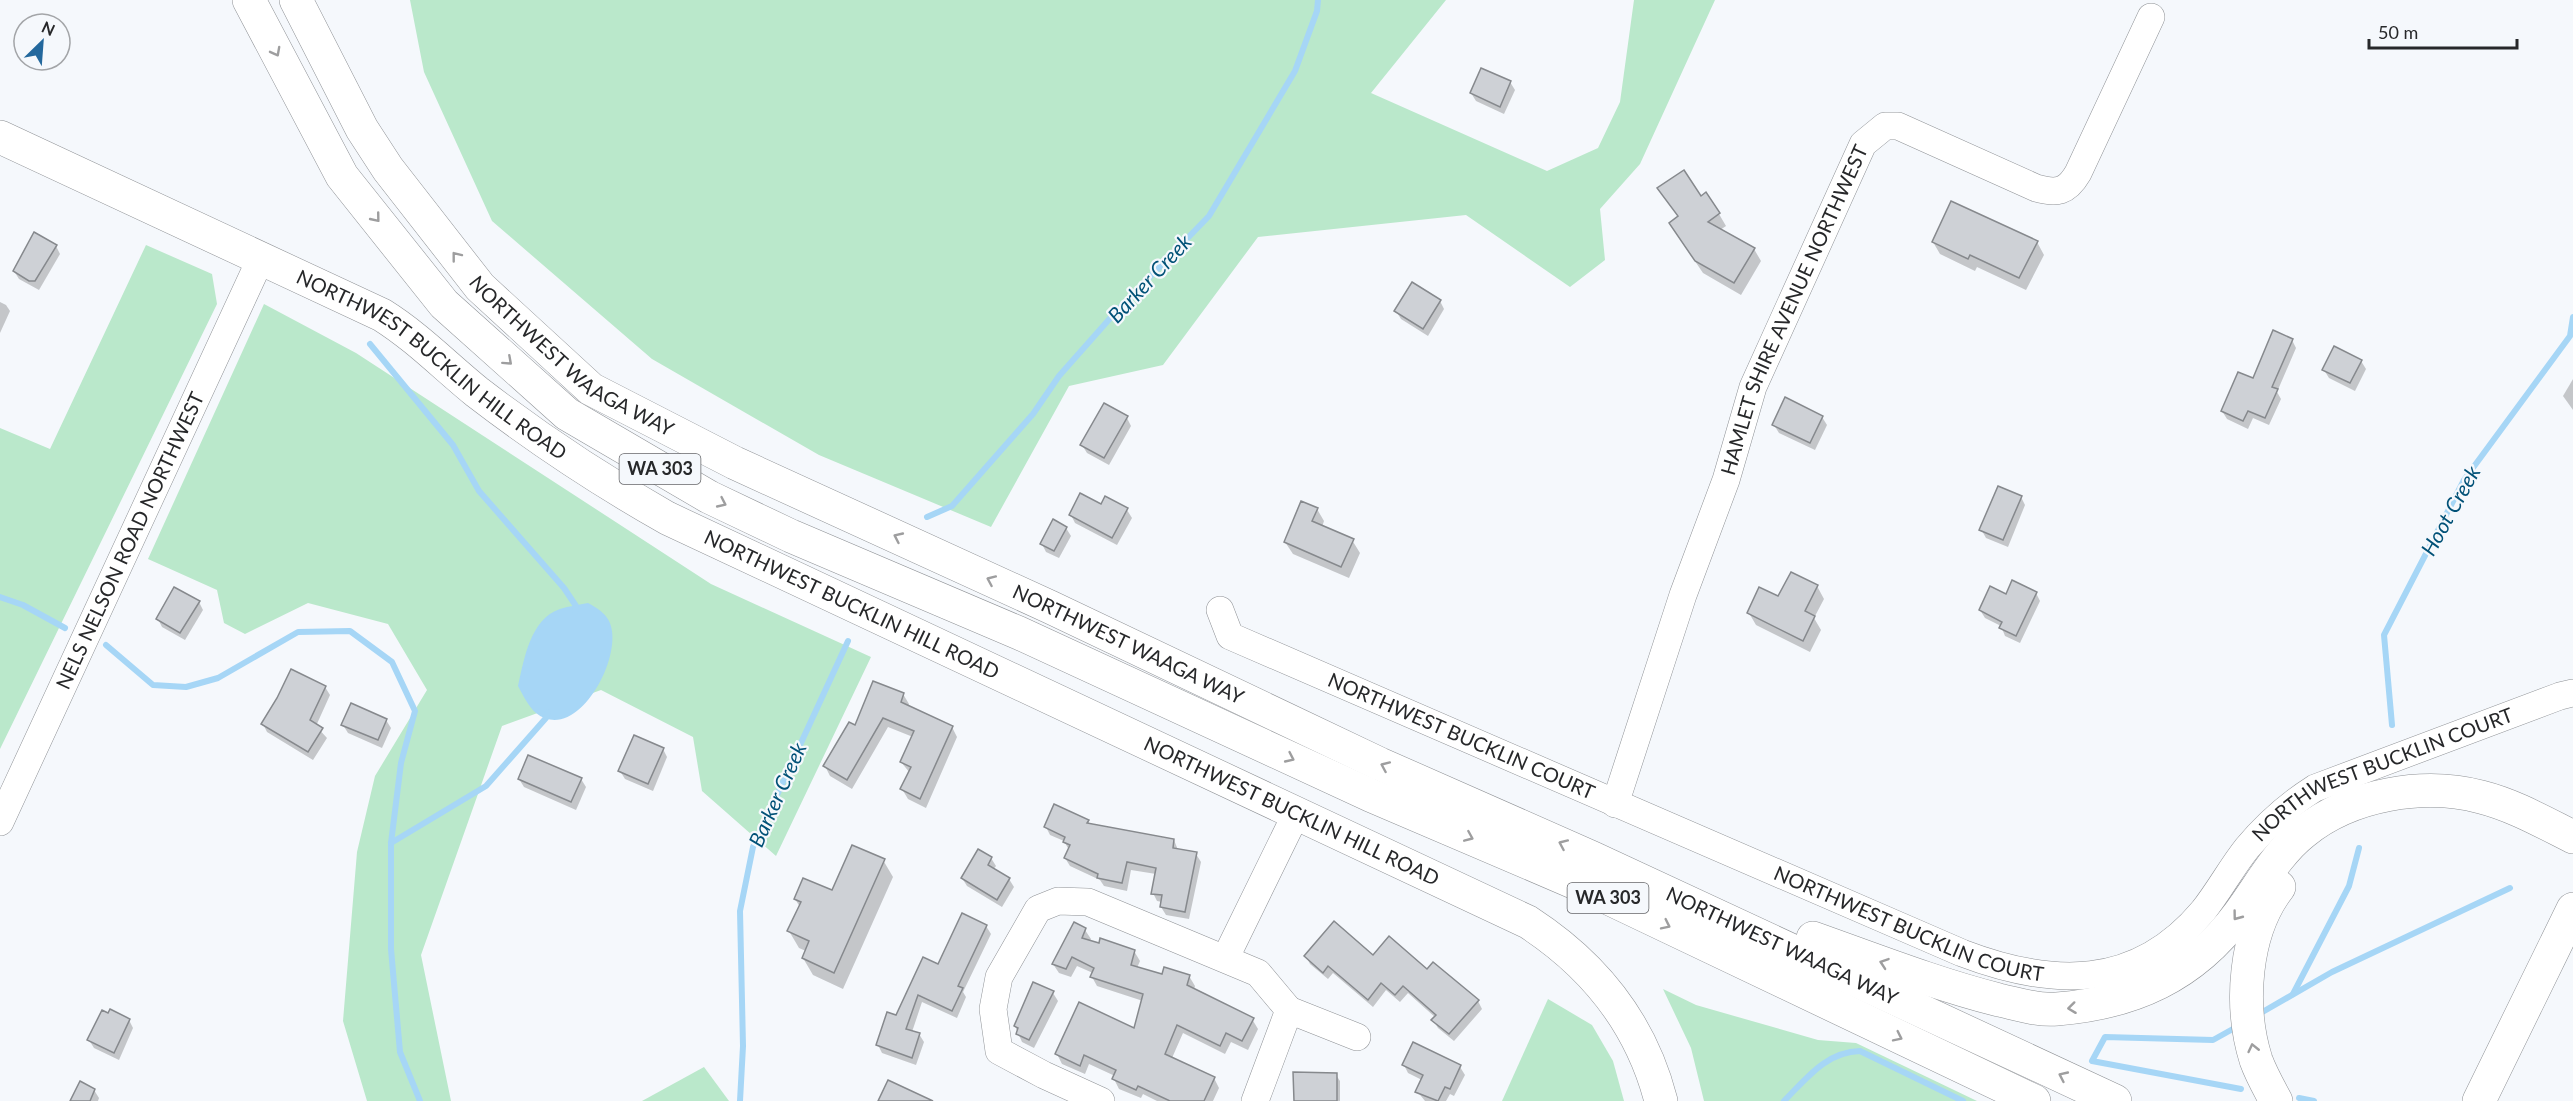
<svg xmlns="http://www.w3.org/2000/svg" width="2573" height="1101" font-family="Lato,sans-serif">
<rect width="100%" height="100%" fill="#f5f8fc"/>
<g fill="#bae8cb">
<polygon points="410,0 1446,0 1371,93 1547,171 1598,148 1620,102 1634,0 1715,0 1640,164 1600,209 1605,260 1570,287 1466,215 1258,237 1163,365 1069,386 991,527 819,455 652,359 492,221 424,72"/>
<polygon points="146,245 212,274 217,304 0,749 0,428 50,449"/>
<polygon points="264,304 356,353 711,584 871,657 776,856 702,791 693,737 601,690 502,726 421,955 451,1101 367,1101 343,1021 357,852 375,776 427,690 388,624 308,603 245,634 224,623 217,590 148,559"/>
<polygon points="1663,989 1696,1005 1818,1040 1856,1043 1977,1101 1704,1101 1691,1048"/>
<polygon points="1548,999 1592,1025 1613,1061 1624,1101 1502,1101"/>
<polygon points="704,1067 729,1101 642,1101"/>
</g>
<path fill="#a6d6f6" d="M588 603C597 608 604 612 609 621 626 654 577 746 536 713 528 706 523 695 518 686 524 660 530 619 560 609 569 606 579 605 588 603Z"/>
<g fill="#0003">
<polygon points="1510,82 1515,90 1504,114 1476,101 1471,93"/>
<polygon points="1701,198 1719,214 1726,226 1720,230 1754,249 1761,261 1741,295 1703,273 1678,236 1679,217 1667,201"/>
<polygon points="1933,242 2037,242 2044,255 2026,290 1977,267 1975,271 1940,254"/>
<polygon points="56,246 60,254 39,290 19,279 14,271"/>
<polygon points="1440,301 1444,309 1428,336 1401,319 1396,311"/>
<polygon points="0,302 6,305 10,311 0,333"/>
<polygon points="2292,340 2296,348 2277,392 2281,399 2269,425 2253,418 2248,429 2227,419 2222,411"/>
<polygon points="2361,361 2366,369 2355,391 2329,378 2324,370"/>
<polygon points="2573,379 2573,410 2563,396"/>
<polygon points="1822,417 1827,425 1815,450 1779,433 1774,425"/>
<polygon points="1127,418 1131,426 1109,465 1087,453 1082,445"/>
<polygon points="2021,497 2025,505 2008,547 1986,538 1981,529"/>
<polygon points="1101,506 1127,510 1132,518 1117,545 1075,523 1071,515"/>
<polygon points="1317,509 1324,521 1322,527 1352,540 1360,553 1349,578 1293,554 1285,542"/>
<polygon points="1066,528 1071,536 1059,558 1046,552 1042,544"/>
<polygon points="1817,586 1824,599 1814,618 1821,630 1810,652 1756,625 1749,613 1779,598"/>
<polygon points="2036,593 2040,601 2020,643 2005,636 2001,626 1985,618 1980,610 2006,596"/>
<polygon points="199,602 203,610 185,640 162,627 158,619"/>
<polygon points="325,687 330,695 316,726 327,738 313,760 267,732 263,724"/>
<polygon points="903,694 909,704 908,707 952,727 957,737 926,808 908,799 902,789 910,773 901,762 913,737 888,727 852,789 830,776 825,766 856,727"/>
<polygon points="386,720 391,728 382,748 348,733 343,725"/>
<polygon points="663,749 667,757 653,791 625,779 620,771"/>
<polygon points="519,779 581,779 586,787 576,810 524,787"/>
<polygon points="1088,821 1090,825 1174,840 1178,850 1196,854 1201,862 1189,919 1166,915 1161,907 1162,902 1157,901 1153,893 1156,874 1131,870 1127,891 1104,886 1100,880 1070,866 1065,858 1069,850 1064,841 1050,835 1046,827"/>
<polygon points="991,858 996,866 993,870 1009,879 1014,887 1002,907 967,886 962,878"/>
<polygon points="883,860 893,877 843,989 813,975 803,958 806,951 799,948 789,931 800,907 795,899 833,892"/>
<polygon points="1074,924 1085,930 1091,939 1089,942 1134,951 1140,961 1137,968 1163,976 1189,976 1195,986 1194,990 1252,1019 1258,1029 1248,1050 1231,1042 1225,1054 1183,1033 1172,1058 1214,1078 1219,1088 1213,1101 1157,1101 1143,1094 1141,1098 1119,1089 1114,1079 1115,1076 1089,1064 1085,1074 1062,1064 1057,1054 1135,1030 1143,1001 1097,986 1092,977 1093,973 1077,966 1071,977 1059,973 1053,964"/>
<polygon points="986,926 991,934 963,992 966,997 957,1018 922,1002 912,1032 919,1034 924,1042 916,1065 882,1053 878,1045 897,1017 939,966"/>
<polygon points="1306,956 1373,957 1427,972 1478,1001 1482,1009 1454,1041 1438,1028 1433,1020 1436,1018 1408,993 1400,1002 1386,990 1373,1007 1333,973 1328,979 1310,964"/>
<polygon points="1034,984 1053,993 1058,1001 1034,1048 1022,1042 1015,1026"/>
<polygon points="129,1020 133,1028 119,1060 94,1048 89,1040"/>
<polygon points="1404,1065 1460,1067 1465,1075 1454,1096 1450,1094 1446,1101 1425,1101 1417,1091 1422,1080 1408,1073"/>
<polygon points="1336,1075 1340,1081 1340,1101 1295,1101"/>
<polygon points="94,1090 99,1098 98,1101 72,1101"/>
</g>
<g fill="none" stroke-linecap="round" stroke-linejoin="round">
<g stroke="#a6d6f6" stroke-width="6">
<polyline points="370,344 453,445 479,491 564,588 576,606 575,613"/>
<polyline points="927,517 952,506 1033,414 1059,376 1113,315 1209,216 1295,71 1317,11 1318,0"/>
<polyline points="0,597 23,605 65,628"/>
<polyline points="106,645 153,685 186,687 218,678 298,632 350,631 392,662 415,711 401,763 391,843 391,949 400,1052 420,1101"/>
<polyline points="2392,725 2384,635 2464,480 2570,336 2573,317"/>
<polyline points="391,843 486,786 546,718 548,712"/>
<polyline points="2293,994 2349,886 2359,848"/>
<polyline points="2259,1014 2332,972 2510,888"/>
<polyline points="2240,1025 2213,1040 2105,1037 2092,1061 2241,1089"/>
<polyline points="2299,1098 2314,1101"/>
<polyline points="740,1101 743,1046 740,911 753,847 848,641"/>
<path d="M1784 1101C1807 1078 1826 1052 1860 1051L1963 1101"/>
</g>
</g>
<g fill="#ced1d6" stroke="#86898d" stroke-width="1.5">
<polygon points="1481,68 1511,81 1500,107 1470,93"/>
<polygon points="1684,170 1701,196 1706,192 1720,213 1708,222 1755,248 1734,283 1695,261 1669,223 1678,216 1657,188"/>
<polygon points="1951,201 2038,241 2019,278 1970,255 1968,259 1932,242"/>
<polygon points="34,232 57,245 35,281 29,281 13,271"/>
<polygon points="1412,282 1441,300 1423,329 1394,311"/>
<polygon points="2273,330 2293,339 2272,387 2278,389 2265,418 2248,411 2243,421 2221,411 2238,372 2253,378"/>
<polygon points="2334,346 2362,360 2350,383 2322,370"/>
<polygon points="1785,397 1823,416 1810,443 1772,425"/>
<polygon points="1104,403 1128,416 1104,458 1080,445"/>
<polygon points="1998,486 2022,496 2003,540 1979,530"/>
<polygon points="1080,493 1101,504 1105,496 1128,508 1112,538 1069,515"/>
<polygon points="1301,501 1318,508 1312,521 1354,539 1341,567 1284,542"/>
<polygon points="1053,519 1067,527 1054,551 1040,544"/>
<polygon points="1791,572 1818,585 1805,611 1815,616 1803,641 1747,613 1759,587 1778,596"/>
<polygon points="2012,580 2037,592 2016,636 1999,628 2002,622 1979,610 1990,586 2006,594"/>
<polygon points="174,587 200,601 180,633 156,619"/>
<polygon points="291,669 326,686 310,720 323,728 308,752 261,724 277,698"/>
<polygon points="873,681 904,693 901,702 953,726 920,799 900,789 911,767 900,762 914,731 883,718 847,780 823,766 849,722 855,725"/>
<polygon points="351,703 387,719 378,740 341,725"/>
<polygon points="634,735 664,748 648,784 618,771"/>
<polygon points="528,755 582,778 571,802 518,779"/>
<polygon points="1054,804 1089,820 1087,823 1174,839 1173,848 1197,852 1185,912 1160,907 1162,895 1151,894 1156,868 1127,862 1122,883 1097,878 1098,874 1064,858 1070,845 1063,842 1065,837 1044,827"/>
<polygon points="852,845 885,859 834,973 802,958 809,941 787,931 801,902 794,899 803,878 832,890"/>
<polygon points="978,849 992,857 988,865 1010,878 997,900 961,878"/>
<polygon points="962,913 987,925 958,986 963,988 952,1011 918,995 906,1029 920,1033 912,1058 876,1045 887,1012 896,1015 923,957 938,964"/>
<polygon points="1334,921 1373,955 1389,936 1427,969 1433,962 1479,1000 1449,1034 1431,1020 1436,1015 1403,986 1395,995 1381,983 1368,1000 1328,966 1323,973 1304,956"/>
<polygon points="1074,922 1086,928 1082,938 1099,943 1100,938 1135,950 1131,965 1162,974 1164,967 1190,975 1187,985 1254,1018 1242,1041 1226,1033 1220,1046 1177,1025 1165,1054 1215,1077 1204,1101 1170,1101 1138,1086 1136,1090 1112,1079 1116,1070 1084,1055 1080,1066 1055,1054 1079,1002 1134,1028 1143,994 1090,977 1094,968 1072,957 1066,969 1052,964"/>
<polygon points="1033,982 1054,991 1029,1040 1016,1034 1018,1028 1014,1026"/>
<polygon points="110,1009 130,1019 114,1053 87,1040 102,1010 108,1013"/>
<polygon points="1413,1042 1461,1065 1450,1089 1445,1087 1438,1101 1415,1092 1423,1075 1402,1065"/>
<polygon points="1293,1072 1337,1073 1337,1101 1294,1101"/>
<polygon points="888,1080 933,1101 878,1101"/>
<polygon points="80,1081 95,1089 90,1101 70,1101"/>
</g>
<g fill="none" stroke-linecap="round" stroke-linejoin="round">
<g stroke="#8f9296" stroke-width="28">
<g id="minor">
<path id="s1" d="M1220 610 1230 636 1962 953C2051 987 2136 991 2203 911 2219 891 2231 868 2247 848 2267 824 2290 804 2315 788L2560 696 2573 693"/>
<path id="s2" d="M1615 804 1683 595 1726 480 1753 387 1863 144 1885 126H1898L2036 188C2057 194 2067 192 2078 173L2151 17"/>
<path id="s3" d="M0 822 261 258"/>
<polyline points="1226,957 1297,812"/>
<polyline points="1289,1010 1357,1037"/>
<polyline points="1101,1101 1044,1075 999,1051 993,1009 999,977 1038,909 1058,901 1088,902 1258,973 1289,1010 1255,1101"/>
</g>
</g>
<g stroke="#8f9296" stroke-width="34">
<g id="major">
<path id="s4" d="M0 137 382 315C417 337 445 366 477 392 538 439 600 480 667 518L1528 922C1594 965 1641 1023 1661 1101"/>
<polyline points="2479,1101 2573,909"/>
</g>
</g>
<g stroke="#8f9296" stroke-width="34">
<g id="highway">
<polyline points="249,0 342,176 444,304 567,414 709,497 791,536 1019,633 1370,795 1585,887 2034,1101"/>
<path id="s5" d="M296 0 362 129 388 169 480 287 591 389 735 463 1050 607 1380 764 1593 858 2115 1101"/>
<path d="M1813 938C1875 960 1936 984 1999 1000 2017 1004 2038 1011 2057 1009 2133 1003 2193 976 2239 914 2259 887 2277 853 2304 832 2351 794 2424 782 2481 797 2513 805 2543 822 2573 837"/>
<path d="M2276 1101C2269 1088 2261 1074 2256 1060 2239 1006 2244 932 2279 887"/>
</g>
</g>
<use href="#minor" stroke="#fff" stroke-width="27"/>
<use href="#major" stroke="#fff" stroke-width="33"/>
<use href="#highway" stroke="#fff" stroke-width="33"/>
</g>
<defs><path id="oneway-chevron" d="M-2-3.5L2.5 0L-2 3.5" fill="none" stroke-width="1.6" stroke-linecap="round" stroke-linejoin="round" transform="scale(1.5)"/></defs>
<g stroke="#9e9e9f">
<use href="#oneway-chevron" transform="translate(276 52) rotate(62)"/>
<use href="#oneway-chevron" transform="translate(376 218) rotate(51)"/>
<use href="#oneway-chevron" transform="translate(456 256) rotate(-128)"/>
<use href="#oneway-chevron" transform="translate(508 361) rotate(42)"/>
<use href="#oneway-chevron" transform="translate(722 503) rotate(25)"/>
<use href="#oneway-chevron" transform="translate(898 537) rotate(-155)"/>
<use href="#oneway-chevron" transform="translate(991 580) rotate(-156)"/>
<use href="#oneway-chevron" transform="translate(1290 758) rotate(25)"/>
<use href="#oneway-chevron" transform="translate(1385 766) rotate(-156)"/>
<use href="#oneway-chevron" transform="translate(1469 837) rotate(23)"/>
<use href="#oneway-chevron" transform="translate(1563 844) rotate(-156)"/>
<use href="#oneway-chevron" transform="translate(2237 916) rotate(127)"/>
<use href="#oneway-chevron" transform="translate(1666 925) rotate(26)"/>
<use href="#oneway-chevron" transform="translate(1884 963) rotate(-161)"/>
<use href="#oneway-chevron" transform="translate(2072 1008) rotate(173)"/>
<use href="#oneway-chevron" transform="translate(1898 1037) rotate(26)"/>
<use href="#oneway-chevron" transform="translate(2253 1048) rotate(-103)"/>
<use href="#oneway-chevron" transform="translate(2063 1076) rotate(-155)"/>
</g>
<g text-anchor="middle" stroke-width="4.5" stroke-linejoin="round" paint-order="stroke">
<g fill="#f5f8fc" stroke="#656669" stroke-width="1.5">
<rect x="619.5" y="454" width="81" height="30" rx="4.5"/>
<rect x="1567.5" y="883" width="81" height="30" rx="4.5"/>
</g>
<g font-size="18" font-weight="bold" fill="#27282a">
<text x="660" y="475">WA 303</text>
<text x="1608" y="904">WA 303</text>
</g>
<g font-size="20" fill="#27282a" stroke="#f5f8fc">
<text dy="7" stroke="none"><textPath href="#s2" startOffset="526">HAMLET SHIRE AVENUE NORTHWEST</textPath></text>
<text dy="7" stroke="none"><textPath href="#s5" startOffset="458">NORTHWEST WAAGA WAY</textPath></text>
<text dy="7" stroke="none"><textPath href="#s4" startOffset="490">NORTHWEST BUCKLIN HILL ROAD</textPath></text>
<text dy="7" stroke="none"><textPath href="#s3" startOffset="310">NELS NELSON ROAD NORTHWEST</textPath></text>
<text dy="7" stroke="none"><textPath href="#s4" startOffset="976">NORTHWEST BUCKLIN HILL ROAD</textPath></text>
<text dy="7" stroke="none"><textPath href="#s5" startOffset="1088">NORTHWEST WAAGA WAY</textPath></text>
<text dy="7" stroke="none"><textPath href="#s1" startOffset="280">NORTHWEST BUCKLIN COURT</textPath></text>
<text dy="7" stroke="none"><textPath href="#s1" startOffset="1324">NORTHWEST BUCKLIN COURT</textPath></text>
<text dy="7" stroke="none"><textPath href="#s4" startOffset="1462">NORTHWEST BUCKLIN HILL ROAD</textPath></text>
<text dy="7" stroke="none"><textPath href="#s1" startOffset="766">NORTHWEST BUCKLIN COURT</textPath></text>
<text dy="7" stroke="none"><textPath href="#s5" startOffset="1808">NORTHWEST WAAGA WAY</textPath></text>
</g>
<g font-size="21" font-style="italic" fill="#015177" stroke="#f5f8fc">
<text transform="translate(1150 279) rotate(-47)" y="7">Barker Creek</text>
<text transform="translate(2451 511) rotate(-61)" y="7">Hoot Creek</text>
<text transform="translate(778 795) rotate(-66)" y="7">Barker Creek</text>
</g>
</g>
<g transform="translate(42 42) rotate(25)"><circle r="28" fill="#f5f8fc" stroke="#a3a5a8" stroke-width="1.5"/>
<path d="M0-4.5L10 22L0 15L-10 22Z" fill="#23689d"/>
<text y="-9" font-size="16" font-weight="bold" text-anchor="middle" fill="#27282a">N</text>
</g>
<path d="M2369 39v9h148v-9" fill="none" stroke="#27282a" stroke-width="3"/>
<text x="2378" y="39" font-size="18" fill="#27282a" stroke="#f5f8fc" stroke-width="4.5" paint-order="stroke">50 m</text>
</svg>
